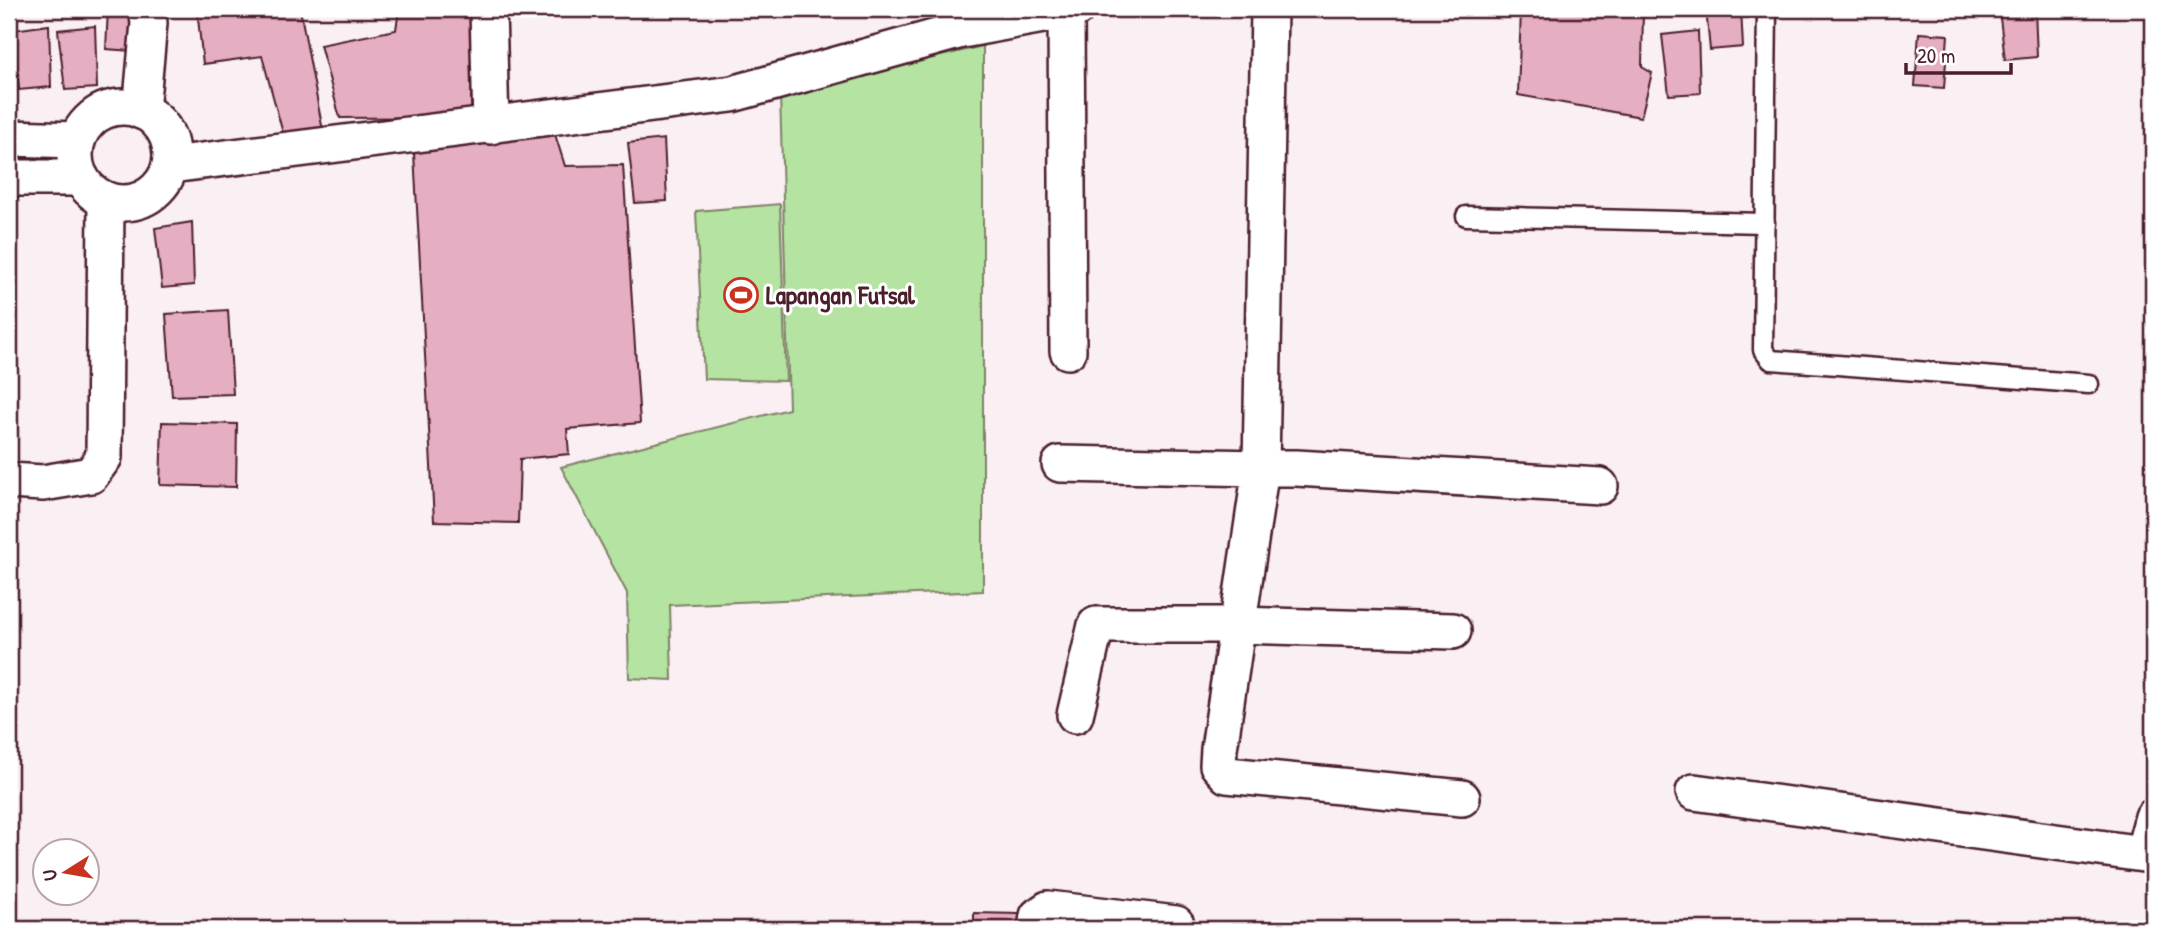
<svg xmlns="http://www.w3.org/2000/svg" width="2162" height="938" font-family="'Patrick Hand',sans-serif">
<rect width="100%" height="100%" fill="#faeff3"/>
<filter id="ink" filterUnits="userSpaceOnUse"><feTurbulence type="fractalNoise" baseFrequency=".0143" numOctaves="2"/><feDisplacementMap in="SourceGraphic" scale="14" xChannelSelector="R" yChannelSelector="G"/><feConvolveMatrix kernelMatrix="1 2 1 2 8 2 1 2 1" color-interpolation-filters="sRGB"/></filter>
<g filter="url(#ink)">
<g fill="#b4e3a2" stroke="#7f8166" stroke-width="2">
<polygon points="983,46 983,591 670,605 672,680 629,678 627,593 561,467 789,409 780,94"/>
<polygon points="780,204 786,381 704,379 696,211"/>
</g>
<g fill="#e5aec3" stroke="#4a1f2b" stroke-width="2">
<polygon points="108,9 146,11 132,51 106,49"/>
<polygon points="197,9 300,9 323,131 284,137 262,56 203,64"/>
<polygon points="399,9 472,9 471,117 340,118 320,45 396,30"/>
<polygon points="1521,9 1643,9 1642,67 1652,73 1641,117 1518,95"/>
<polygon points="1706,9 1741,9 1743,47 1710,50"/>
<polygon points="1999,9 2035,9 2037,57 2005,60"/>
<polygon points="10,21 12,83 9,83 9,21"/>
<polygon points="49,25 51,87 19,90 13,30"/>
<polygon points="95,26 97,88 65,90 58,30"/>
<polygon points="1698,31 1700,93 1669,95 1662,35"/>
<polygon points="1919,33 1948,35 1944,88 1915,86"/>
<polygon points="553,128 565,166 623,165 640,423 567,429 569,454 520,459 518,523 434,521 414,153"/>
<polygon points="664,139 667,201 635,203 628,143"/>
<polygon points="192,222 194,285 162,288 155,228"/>
<polygon points="228,310 233,394 172,396 166,314"/>
<polygon points="162,422 237,424 236,487 160,485"/>
<polygon points="974,913 1020,914 1022,929 974,929"/>
</g>
<g fill="none" stroke-linecap="round" stroke-linejoin="round">
<g stroke="#4a1f2b" stroke-width="23">
<g id="service">
<polyline points="1767,9 1763,350 1771,360 2089,384"/>
<polyline points="1466,216 1765,223"/>
</g>
</g>
<g stroke="#4a1f2b" stroke-width="40">
<g id="minor">
<polyline points="488,9 491,126"/>
<polyline points="1269,9 1261,468 1296,468 1600,486"/>
<polyline points="1066,11 1068,351"/>
<circle cx="123" cy="155" r="48"/>
<polyline points="141,111 149,23 147,9"/>
<polyline points="9,138 77,140"/>
<polyline points="171,165 732,94 962,30 1076,9"/>
<polyline points="9,178 81,178"/>
<polyline points="1060,464 1261,468 1219,749 1218,765 1227,775 1462,798"/>
<polyline points="9,481 43,483 91,475 104,457 106,200"/>
<polyline points="1075,715 1096,625 1238,625 1453,631"/>
<polyline points="1694,792 2143,854 2153,817"/>
<polyline points="1036,929 1038,916 1048,909 1176,924 1176,929"/>
</g>
</g>
<polyline stroke="#4a1f2b" stroke-width="4.5" stroke-dasharray="7 5" stroke-linecap="butt" points="1212,926 1258,929"/>
<use href="#service" stroke="#fff" stroke-width="18"/>
<use href="#minor" stroke="#fff" stroke-width="35"/>
</g>
</g>
<defs>
<g id="stadium-ring" transform="scale(1.75)"><circle r="9.5" fill="#fff" stroke="#c8321e" stroke-width="1.5"/><path d="M0-5a6.5 5 0 1 0 0 10a6.5 5 0 1 0 0-10ZM-3.5-1.8h7v3.6h-7Z" fill="#c8321e"/></g>
</defs>
<g fill-rule="evenodd">
<use href="#stadium-ring" x="741" y="295"/>
</g>
<g text-anchor="middle" stroke-width="6" stroke-linejoin="round" paint-order="stroke">
<g font-size="26" font-weight="bold" fill="#4a1f2b" stroke="#fff" text-anchor="start">
<text x="766" y="304">Lapangan Futsal</text>
</g>
</g>
<rect width="2162" height="938" fill="none" stroke="#fff" stroke-width="35"/>
<rect x="18" y="18" width="2127" height="903" fill="none" stroke="#4a1f2b" stroke-width="2.5" filter="url(#ink)"/>
<g transform="translate(66 872) rotate(259)"><circle r="33" fill="#ffffff" stroke="#b7a5aa" stroke-width="2"/>
<path d="M0-5L12 26L0 18L-12 26Z" fill="#c8321e"/>
<text y="-10" font-size="19" font-weight="bold" text-anchor="middle" fill="#4a1f2b">U</text>
</g>
<path d="M1906 63v10h105v-10" fill="none" stroke="#4a1f2b" stroke-width="3.5"/>
<text x="1917" y="63" font-size="21" fill="#4a1f2b" stroke="#ffffff" stroke-width="5" paint-order="stroke">20 m</text>
</svg>
